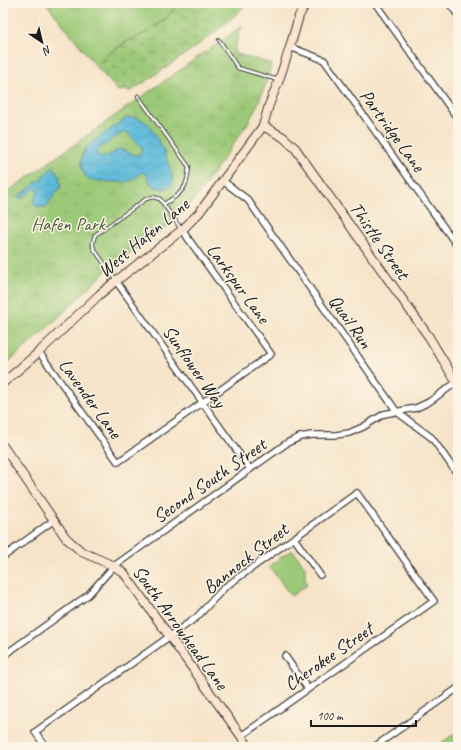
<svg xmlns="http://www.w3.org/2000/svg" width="461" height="750" font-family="Caveat,sans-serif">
<defs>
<pattern id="wetland-marsh" width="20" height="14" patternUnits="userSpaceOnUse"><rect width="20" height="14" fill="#9cc978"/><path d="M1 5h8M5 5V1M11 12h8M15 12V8" fill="none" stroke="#86ac67"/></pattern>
<pattern id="park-tufts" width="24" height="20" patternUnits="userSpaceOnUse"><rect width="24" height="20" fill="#9cc978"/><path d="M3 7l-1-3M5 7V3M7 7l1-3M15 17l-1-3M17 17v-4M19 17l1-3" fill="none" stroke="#86ac67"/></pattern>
<pattern id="water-waves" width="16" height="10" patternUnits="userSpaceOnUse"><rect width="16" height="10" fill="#5cbada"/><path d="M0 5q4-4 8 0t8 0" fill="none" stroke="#4f9fba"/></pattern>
</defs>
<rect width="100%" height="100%" fill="#fcf5e5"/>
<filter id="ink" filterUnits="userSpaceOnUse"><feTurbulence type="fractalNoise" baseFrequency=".025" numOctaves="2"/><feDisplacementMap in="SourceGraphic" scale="8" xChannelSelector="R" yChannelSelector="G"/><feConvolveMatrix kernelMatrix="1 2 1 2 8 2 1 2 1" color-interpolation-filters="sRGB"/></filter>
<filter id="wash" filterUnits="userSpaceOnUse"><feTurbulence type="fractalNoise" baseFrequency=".012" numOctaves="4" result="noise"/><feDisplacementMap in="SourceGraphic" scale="16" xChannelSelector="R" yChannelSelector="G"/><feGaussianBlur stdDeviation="0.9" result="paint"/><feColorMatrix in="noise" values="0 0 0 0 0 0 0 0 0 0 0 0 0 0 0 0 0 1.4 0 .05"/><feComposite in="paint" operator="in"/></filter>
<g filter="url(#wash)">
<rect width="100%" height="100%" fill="#f6e4c9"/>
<g fill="#9cc978" stroke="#5c724a">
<polygon points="46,3 179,3 163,21 144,34 128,41 111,52 96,66"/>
<polygon points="290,551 292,551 295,553 305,567 305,579 307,585 291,596 269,566"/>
<polygon points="458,731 458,747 436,747"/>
</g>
<path fill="url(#wetland-marsh)" stroke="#5c724a" d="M179 3H247C232 20 213 34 195 47 174 62 153 77 131 91L125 90 118 91 96 66 111 52 128 41 144 34 163 21Z"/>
<polygon fill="url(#park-tufts)" stroke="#5c724a" points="242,26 234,50 236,54 272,64 265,86 259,101 248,123 200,192 184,212 169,225 102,274 100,277 46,329 3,367 3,195"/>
<g fill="url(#water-waves)" stroke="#3c6b7b" fill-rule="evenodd">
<path d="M126 118C134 116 144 119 150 126 157 139 164 149 168 163 169 168 173 173 173 178 174 190 160 191 152 185 149 182 148 178 146 174L143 172C139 174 137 178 133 180 125 184 100 181 91 180 79 175 79 157 86 147ZM124 132H126L141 146 142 150 140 154 135 155 120 149C112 152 105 161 97 155V151L99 149 114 138Z"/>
<path d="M54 167 59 175 60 178 59 180 61 185 59 190 55 192 54 196 49 202 48 206C43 208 36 208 33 203L38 192 37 188 34 189 30 193 26 194 22 199 19 198V196C23 192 27 191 30 188 35 184 34 182 42 180 43 173 48 171 54 167Z"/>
</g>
</g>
<g filter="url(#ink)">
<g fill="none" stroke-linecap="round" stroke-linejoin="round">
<g stroke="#3d3a36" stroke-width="4.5">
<g id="lane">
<polyline points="219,40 238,68 278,80"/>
<path d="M138 96 189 167C188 172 188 178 186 183 183 193 172 199 164 204"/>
<path d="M116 280 94 249C92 244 93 241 95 235L146 199 153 197 160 199 181 229"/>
</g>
</g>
<g stroke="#3d3a36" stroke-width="8">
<g id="street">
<polyline points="375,3 458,119"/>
<polyline points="449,3 458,15"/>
<polyline points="290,47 324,60 458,247"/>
<polyline points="223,181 248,200 397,412 432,438 458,475"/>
<polyline points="116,281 250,469"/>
<polyline points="39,352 118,462 271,354 182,230"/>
<polyline points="294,538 320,575"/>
<polyline points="3,557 54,520"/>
<polyline points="3,656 88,595 114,566 287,443 300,437 312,435 336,435 349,433 363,427 384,414 416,408 429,402 458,381"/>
<polyline points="285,656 308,689"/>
<polyline points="46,747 35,732 197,617 225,587 357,493 434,601 241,736"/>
<polyline points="374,747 458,688"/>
</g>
</g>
<g stroke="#3d3a36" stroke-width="10">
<g id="secondary">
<polyline points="263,126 283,137 295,148 429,337 458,385"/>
<polyline points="3,383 39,352 100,294 116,281 182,230 199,213 263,126 269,105 279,80 290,47 299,16 306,3"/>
<polyline points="3,446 66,538 82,552 114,566 124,573 249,747"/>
</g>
</g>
<use href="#lane" stroke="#fff" stroke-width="2.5"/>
<use href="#street" stroke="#fff" stroke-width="5.5"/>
<use href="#secondary" stroke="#fce5d0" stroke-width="8"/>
</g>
</g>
<g text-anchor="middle" stroke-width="3" stroke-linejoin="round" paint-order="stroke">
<g font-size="19" fill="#1c1c1c" stroke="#fcf5e5">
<text transform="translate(393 130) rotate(54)" y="7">Partridge Lane</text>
<text transform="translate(143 237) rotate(-40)" y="7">West Hafen Lane</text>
<text transform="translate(380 240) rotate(55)" y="7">Thistle Street</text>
<text transform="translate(239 283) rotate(54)" y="7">Larkspur Lane</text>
<text transform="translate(351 321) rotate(55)" y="7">Quail Run</text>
<text transform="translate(195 366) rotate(55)" y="7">Sunflower Way</text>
<text transform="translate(91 398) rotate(54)" y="7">Lavender Lane</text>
<text transform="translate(209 480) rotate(-35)" y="7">Second South Street</text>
<text transform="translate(245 558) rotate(-38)" y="7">Bannock Street</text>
<text transform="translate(181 627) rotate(54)" y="7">South Arrowhead Lane</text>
<text transform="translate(328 656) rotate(-35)" y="7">Cherokee Street</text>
</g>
<g font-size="19" fill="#49593c" stroke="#fcf5e5">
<text x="68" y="230">Hafen Park</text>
</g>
</g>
<rect width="461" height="750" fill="none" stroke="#fcf5e5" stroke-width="16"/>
<g transform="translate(42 42) rotate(145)" stroke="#fcf5e5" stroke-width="3" paint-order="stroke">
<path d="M0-3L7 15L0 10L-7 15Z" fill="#1c1c1c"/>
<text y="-6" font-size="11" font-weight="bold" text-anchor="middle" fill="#1c1c1c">N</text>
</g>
<path d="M311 720v6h105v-6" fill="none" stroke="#1c1c1c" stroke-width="2"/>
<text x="317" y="720" font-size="12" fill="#1c1c1c" stroke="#fcf5e5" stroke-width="3" paint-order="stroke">100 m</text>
</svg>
